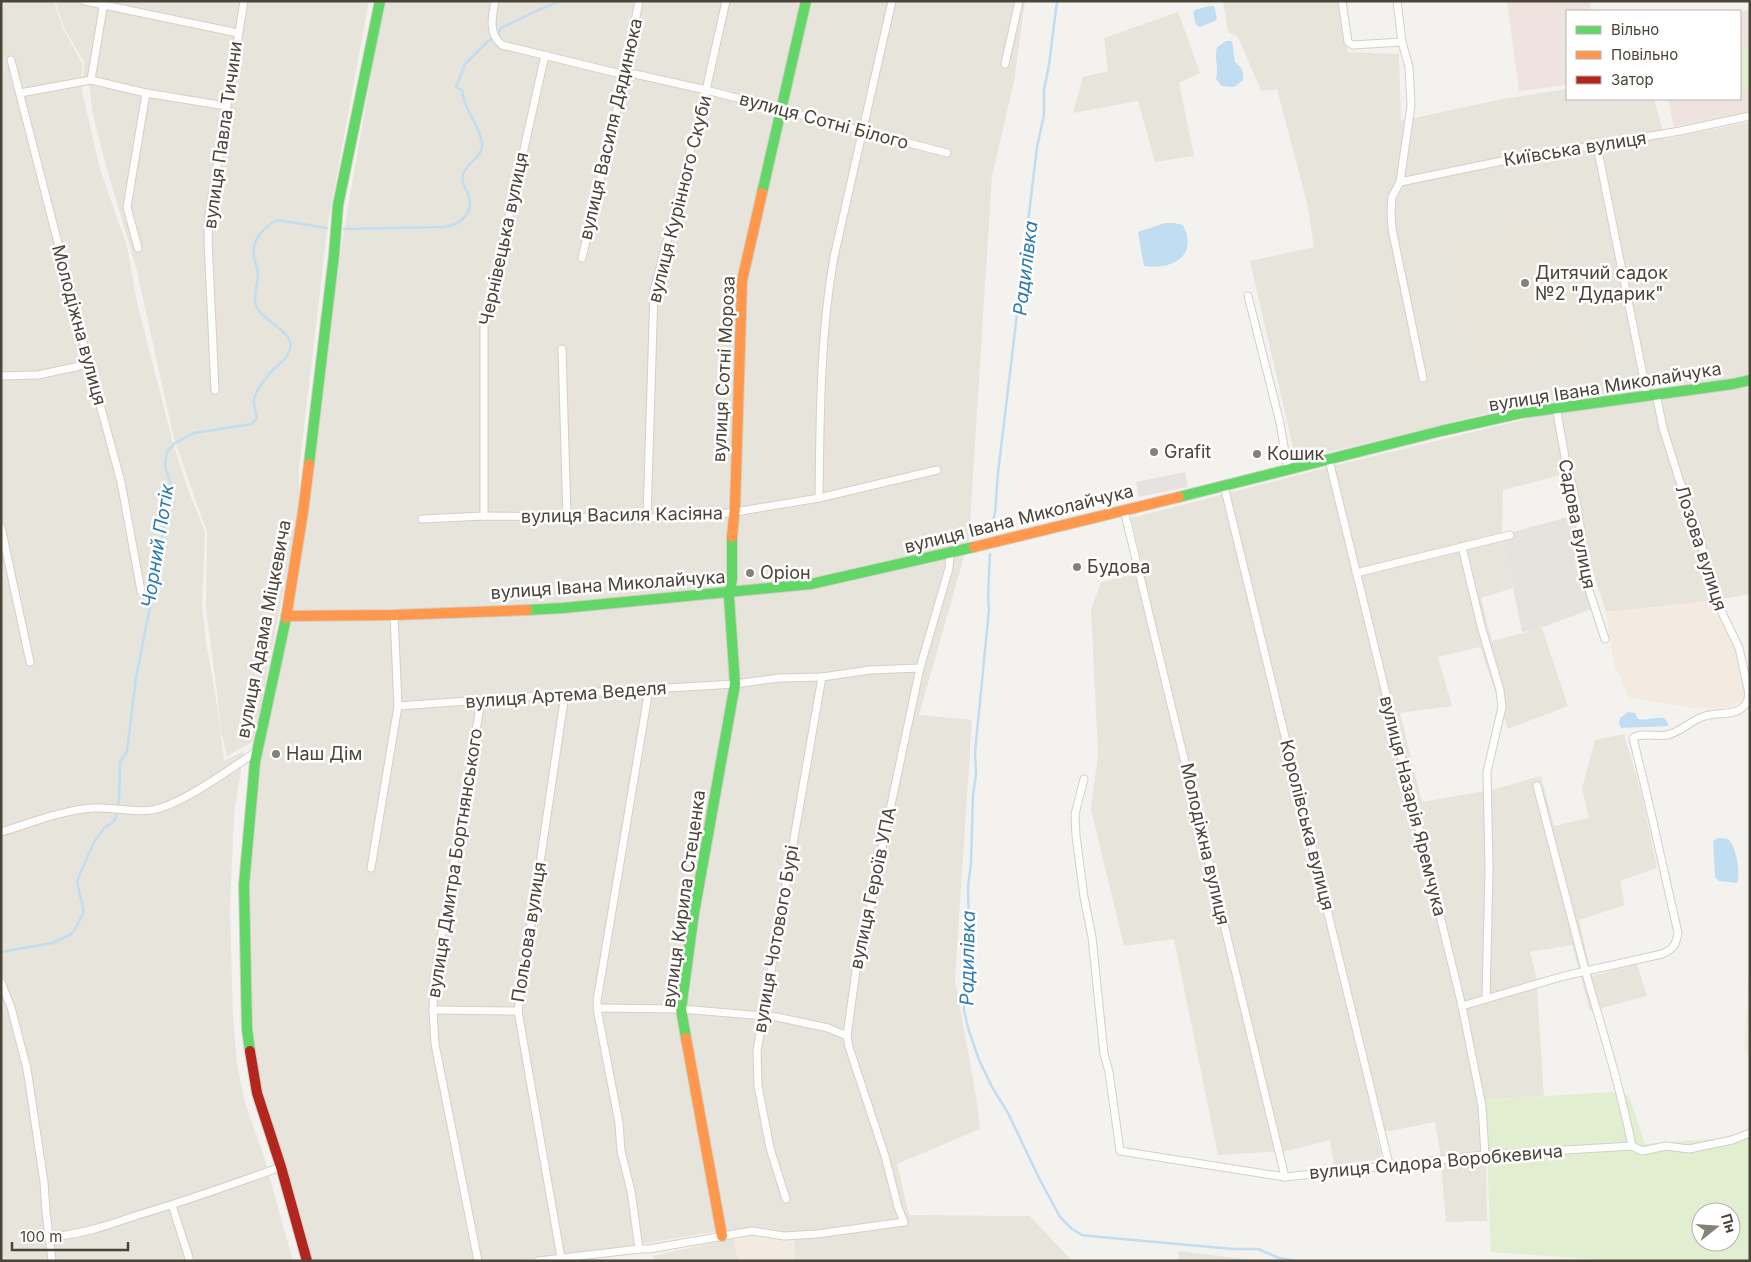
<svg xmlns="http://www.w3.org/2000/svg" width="1751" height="1262" font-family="Inter,sans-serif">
<rect width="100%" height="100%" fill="#f4f2ee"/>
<g fill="#e7e4dc">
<polygon points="1,1 54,1 63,29 82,63 82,91 100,169 127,246 137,303 172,439 186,484 205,532 202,607 206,642 216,699 224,761 244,751 234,814 230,907 233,1017 237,1064 245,1103 263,1154 293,1261 1,1261"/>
<polygon points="55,1 74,1 101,7 90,76 86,78 83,79 84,62 64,28"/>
<polygon points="108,1 369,1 328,223 299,469 299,512 254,741 227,756 220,728 218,700 206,608 207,532 174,439 136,267 106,166 93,115 89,86 96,76"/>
<polygon points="384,1 1025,1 1014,82 992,176 969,539 919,715 972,720 955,980 976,1097 980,1129 897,1164 909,1215 1030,1216 1072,1261 795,1261 794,1240 858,1226 792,1232 724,1230 608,1250 511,1261 313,1261 286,1169 259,1092 250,1028 249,880 258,758 322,383 345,224"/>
<polygon points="1223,1 1339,1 1348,52 1399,54 1401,121 1497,100 1567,89 1567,99 1654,99 1665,139 1750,122 1750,375 1735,379 1650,387 1515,407 1296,460 1250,261 1314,247 1307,203 1277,89 1261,91 1238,37 1228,32"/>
<polygon points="1178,12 1200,73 1179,83 1194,156 1155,162 1138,101 1073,113 1083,77 1108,71 1104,38"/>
<polygon points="1750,387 1750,594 1710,601 1606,612 1562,475 1503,490 1502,535 1513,588 1481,598 1492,641 1542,628 1568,706 1508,729 1480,647 1438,657 1452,706 1400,713 1422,802 1495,789 1541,776 1554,826 1589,818 1582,788 1595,740 1624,734 1642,796 1657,868 1620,881 1625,905 1579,920 1592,976 1637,964 1647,996 1590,1011 1572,945 1530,952 1536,975 1544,1096 1485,1100 1487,1221 1446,1222 1440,1152 1435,1122 1390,1131 1375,1130 1382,1159 1334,1165 1330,1140 1287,1151 1218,1155 1174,939 1124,946 1091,809 1098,754 1091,609 1101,582 1144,572 1131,518 1337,465 1547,414 1647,399"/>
<polygon points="734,1238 738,1261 654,1261 653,1256"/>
<polygon points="1179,1251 1260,1261 1178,1261"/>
</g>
<g fill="#f3ebdf">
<polygon points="1710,601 1734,630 1750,678 1750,693 1732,707 1701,709 1630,698 1614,665 1606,612"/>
<polygon points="1748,979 1750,979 1750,1056 1744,1050"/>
<polygon points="756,1235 794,1240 795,1261 738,1261 734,1238"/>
</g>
<polygon fill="#e6e2de" points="1575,515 1592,609 1535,630 1522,632 1502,535"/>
<polygon fill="#eae5da" points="1525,211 1528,227 1558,221 1581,351 1473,369 1445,243 1511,231 1508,214"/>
<g fill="#eee3df">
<polygon points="1507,1 1590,1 1591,11 1567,11 1567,85 1519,91"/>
<polygon points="1750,9 1750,112 1674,127 1668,99 1740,99 1740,12"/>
</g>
<g fill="#e1eecf" fill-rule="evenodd">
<polygon points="1748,45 1750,52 1750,89 1740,91 1740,47"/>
<path d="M1611 1092 1629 1096 1645 1144 1750 1136V1261H1618L1491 1252 1485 1100ZM1701 1212H1731V1242H1701Z"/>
</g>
<polygon fill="#e6e3df" points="1185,472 1188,487 1139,497 1136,482"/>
<g fill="#c0ddf1">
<polygon points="1209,6 1214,6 1217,18 1215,21 1200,27 1196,25 1193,13 1195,10"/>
<path d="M1226 41H1232L1235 62C1242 67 1244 72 1243 80L1234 87 1222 86 1216 79C1219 66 1214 60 1217 47Z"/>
<path d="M1165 223H1174L1183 225C1199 257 1171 270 1144 266L1138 232Z"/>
<path d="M1628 712 1635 713 1638 719C1646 721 1655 717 1664 718L1668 723V726L1621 728 1619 723 1620 718Z"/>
<path d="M1718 838C1722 838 1726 838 1729 840 1736 846 1741 875 1737 883L1719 881 1715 877 1713 841Z"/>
</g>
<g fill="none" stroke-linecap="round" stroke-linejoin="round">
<g stroke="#c0ddf1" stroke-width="2.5">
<path d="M344 229 443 227C461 225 475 213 468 194 465 187 460 180 464 172 469 162 483 156 482 144 481 130 471 118 466 105 464 101 463 95 462 90L456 87 465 64 487 42 498 35 501 28 536 11 560 1"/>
<polyline points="990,534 995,513 998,473 1037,147 1044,115 1044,90 1049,65 1057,1"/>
<polyline points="990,554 988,597 989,610 975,752 976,775 973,794 971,863 968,887 969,934 968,953 964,977 964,1010 968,1028 979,1060 992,1087 1008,1113 1039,1178 1060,1217 1072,1229 1082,1235 1100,1237 1233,1249 1258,1249 1279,1258 1296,1261"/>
<path d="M1 952 52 943 70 935 75 929 83 914V908L77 882 80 874 94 842 104 828 113 822 116 817 119 798 120 762 127 751 136 678 153 591 171 484 165 466 167 452 175 443 194 433 252 424 257 418C256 412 253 405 254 399 257 389 264 380 270 373 277 365 294 355 290 342 287 330 265 321 258 309 251 299 258 286 258 275 258 269 255 263 254 257 251 240 264 227 277 220L327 228"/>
</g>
<g stroke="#d2d0cb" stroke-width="9">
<g id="street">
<polyline points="85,1 238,33"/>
<path d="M495 1C492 17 488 34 502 45L625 75 635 74 706 90 947 153"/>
<polyline points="1342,1 1348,42 1353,45 1402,42 1409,67 1411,106 1400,182 1392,197 1391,213 1392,229 1423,378"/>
<polyline points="1397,1 1402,42"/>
<polyline points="11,60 89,364 121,482 141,591"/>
<polyline points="1005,64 1019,1"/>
<polyline points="91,80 104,2"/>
<polyline points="20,93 91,80 146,93 226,106"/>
<polyline points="1597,146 1647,395"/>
<polyline points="1400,182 1502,161 1680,131 1750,116"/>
<polyline points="138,248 127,207 146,93"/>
<polyline points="582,258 625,75 639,1"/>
<polyline points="1248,296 1280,423 1288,470"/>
<polyline points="562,349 567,518"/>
<polyline points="1,376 38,375 89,364"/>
<polyline points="215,390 208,240 209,216 244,1"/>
<polyline points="1556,407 1565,457 1577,505 1589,590 1605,639"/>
<polyline points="1329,460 1462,1006 1482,1106 1485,1155"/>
<polyline points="1224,486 1389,1164"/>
<path d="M819 498C820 417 820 336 834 257L892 1"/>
<polyline points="1124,510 1285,1177"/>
<polyline points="484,516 484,328 545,55"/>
<polyline points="647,518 654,291 706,90 726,1"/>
<polyline points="422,519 484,516 647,518 729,513 819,498 937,470"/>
<polyline points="1,527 30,662"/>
<polyline points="1462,547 1481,626 1500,690 1502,707 1487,772 1489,869 1486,999"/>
<polyline points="1356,573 1510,535"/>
<polyline points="398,706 565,694 735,684 779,678 822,677 870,670 920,668"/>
<polyline points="1084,779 1075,814 1076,836 1084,897 1092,937 1104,1054 1109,1072 1120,1151 1285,1177 1485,1155 1632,1146 1642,1151 1666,1146 1689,1149 1732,1140 1750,1133"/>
<path d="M1537 786C1553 847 1569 908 1585 970 1602 1029 1620 1086 1632 1146"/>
<path d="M1 832C31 823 62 810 94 808 113 807 132 813 152 810 181 805 230 769 256 752"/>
<polyline points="371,868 398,706 394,615"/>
<polyline points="1,982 11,1007 27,1069 44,1182 46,1212 52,1261"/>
<path d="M1462 1006 1564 976 1662 954C1674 949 1676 944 1678 933L1649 804 1633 738C1642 732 1656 737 1667 735 1681 732 1691 720 1705 716 1716 712 1732 716 1742 708 1747 704 1748 700 1749 694L1739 648 1713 594 1698 529 1679 479 1663 428 1656 394"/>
<polyline points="597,1008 681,1009 777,1017 828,1028 847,1036"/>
<polyline points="433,1010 518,1011"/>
<polyline points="786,1199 770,1148 758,1086 757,1051 822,677"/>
<polyline points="172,1205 190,1261"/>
<path d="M49 1237C80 1235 109 1225 138 1215 186 1201 233 1184 281 1167"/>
<polyline points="639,1249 631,1191 621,1151 619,1123 598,1014 597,1001 649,689"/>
<polyline points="561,1258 518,1011 565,694"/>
<polyline points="478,1261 435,1044 433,1010 434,981 481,701"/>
<polyline points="538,1261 639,1249 649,1249 752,1231 784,1236 817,1234 904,1222 898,1207 885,1156 849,1047 847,1036 857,963 867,927 881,852 920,668 949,568 950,552"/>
</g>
</g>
<g stroke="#d3cfc5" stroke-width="12">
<g id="fast">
<polyline points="762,193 806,1"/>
<polyline points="309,464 334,255 338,205 380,1"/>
<polyline points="1179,497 1441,431 1521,413 1733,384 1750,380"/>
<polyline points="527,610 563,608 811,584 974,547"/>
<polyline points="686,1038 681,1009 694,913 735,684 729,597 732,579 732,537"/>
<polyline points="250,1051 247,1029 244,885 255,762 286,618"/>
</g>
</g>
<g stroke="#d3cfc5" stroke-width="12">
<g id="slow">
<polyline points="732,537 735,507 742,281 762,193"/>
<polyline points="974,547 1179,497"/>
<polyline points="286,616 394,615 527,610"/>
<polyline points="286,618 303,512 309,464"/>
<polyline points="686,1038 722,1236"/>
</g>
</g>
<g stroke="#d3cfc5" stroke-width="12">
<polyline id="jam" points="250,1051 257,1093 281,1167 307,1261"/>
</g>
<use href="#street" stroke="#fdfdfc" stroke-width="7"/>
<use href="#fast" stroke="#63d668" stroke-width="10"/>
<use href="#slow" stroke="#ff974d" stroke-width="10"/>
<use href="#jam" stroke="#b3261e" stroke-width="10"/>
</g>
<g fill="#868178" stroke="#fff" stroke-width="2">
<circle cx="1525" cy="283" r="5"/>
<circle cx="1154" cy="452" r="5"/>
<circle cx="1257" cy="454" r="5"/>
<circle cx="1077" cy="567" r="5"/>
<circle cx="750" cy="573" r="5"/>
<circle cx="276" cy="754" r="5"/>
</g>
<g text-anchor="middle" stroke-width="5" stroke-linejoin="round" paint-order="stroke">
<g font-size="18" fill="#4b4439" stroke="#fff">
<text transform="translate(824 121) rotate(15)" y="6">вулиця Сотні Білого</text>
<text transform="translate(611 129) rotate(-77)" y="6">вулиця Василя Дядинюка</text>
<text transform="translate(223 135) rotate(-82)" y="6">вулиця Павла Тичини</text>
<text transform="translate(1575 149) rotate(-9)" y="6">Київська вулиця</text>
<text transform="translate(680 199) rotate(-76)" y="6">вулиця Курінного Скуби</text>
<text transform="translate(504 239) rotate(-78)" y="6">Чернівецька вулиця</text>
<text transform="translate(79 325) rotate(75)" y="6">Молодіжна вулиця</text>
<text transform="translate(724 369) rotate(-87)" y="6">вулиця Сотні Мороза</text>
<text transform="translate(1605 387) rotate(-9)" y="6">вулиця Івана Миколайчука</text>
<text transform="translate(622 515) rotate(-1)" y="6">вулиця Василя Касіяна</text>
<text transform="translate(1019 519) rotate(-14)" y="6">вулиця Івана Миколайчука</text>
<text transform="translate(1577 524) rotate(79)" y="6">Садова вулиця</text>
<text transform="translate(1701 548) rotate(72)" y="6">Лозова вулиця</text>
<text transform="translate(608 585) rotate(-4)" y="6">вулиця Івана Миколайчука</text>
<text transform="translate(264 629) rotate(-79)" y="6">вулиця Адама Міцкевича</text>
<text transform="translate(566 695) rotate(-4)" y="6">вулиця Артема Веделя</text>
<text transform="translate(1413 806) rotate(76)" y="6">вулиця Назарія Яремчука</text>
<text transform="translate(1307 825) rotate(76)" y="6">Королівська вулиця</text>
<text transform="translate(1205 844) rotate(77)" y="6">Молодіжна вулиця</text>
<text transform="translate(455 863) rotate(-81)" y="6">вулиця Дмитра Бортнянського</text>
<text transform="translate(873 888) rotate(-78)" y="6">вулиця Героїв УПА</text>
<text transform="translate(684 899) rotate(-82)" y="6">вулиця Кирила Стеценка</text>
<text transform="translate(529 932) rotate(-81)" y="6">Польова вулиця</text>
<text transform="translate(776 939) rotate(-80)" y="6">вулиця Чотового Бурі</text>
<text transform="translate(1436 1162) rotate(-5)" y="6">вулиця Сидора Воробкевича</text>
</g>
<g font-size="18" fill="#4b4439" stroke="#fff" text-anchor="start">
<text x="1535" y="279">Дитячий садок<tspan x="1535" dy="21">№2 "Дударик"</tspan></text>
<text x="1164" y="458">Grafit</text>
<text x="1267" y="460">Кошик</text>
<text x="1087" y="573">Будова</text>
<text x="760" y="579">Оріон</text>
<text x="286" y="760">Наш Дім</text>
</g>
<g font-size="19" font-style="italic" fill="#2e7ab2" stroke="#fff">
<text transform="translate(1025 268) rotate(-83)" y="7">Радилівка</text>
<text transform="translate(157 546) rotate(-81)" y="7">Чорний Потік</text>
<text transform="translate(967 958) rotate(-89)" y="7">Радилівка</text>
</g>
</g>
<rect width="1751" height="1262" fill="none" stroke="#4b4439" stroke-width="5"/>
<rect x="1566" y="10" width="175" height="90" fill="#ffffff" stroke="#b7b4b0"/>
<rect x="1576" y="26" width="25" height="8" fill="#63d668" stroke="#b7b4b0"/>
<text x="1611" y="35" font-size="15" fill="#4b4439">Вільно</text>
<rect x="1576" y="51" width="25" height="8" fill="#ff974d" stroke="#b7b4b0"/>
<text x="1611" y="60" font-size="15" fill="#4b4439">Повільно</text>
<rect x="1576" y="76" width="25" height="8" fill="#b3261e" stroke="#b7b4b0"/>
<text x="1611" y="85" font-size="15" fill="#4b4439">Затор</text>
<g transform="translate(1716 1227) rotate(73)"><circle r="24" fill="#ffffff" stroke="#b7b4b0"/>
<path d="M0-4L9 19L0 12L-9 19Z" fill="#868178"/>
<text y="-8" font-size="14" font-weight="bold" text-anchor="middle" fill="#4b4439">Пн</text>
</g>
<path d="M12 1242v8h116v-8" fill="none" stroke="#4b4439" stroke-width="2.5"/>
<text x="20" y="1242" font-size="15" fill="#4b4439" stroke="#ffffff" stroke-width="4" paint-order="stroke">100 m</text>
</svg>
